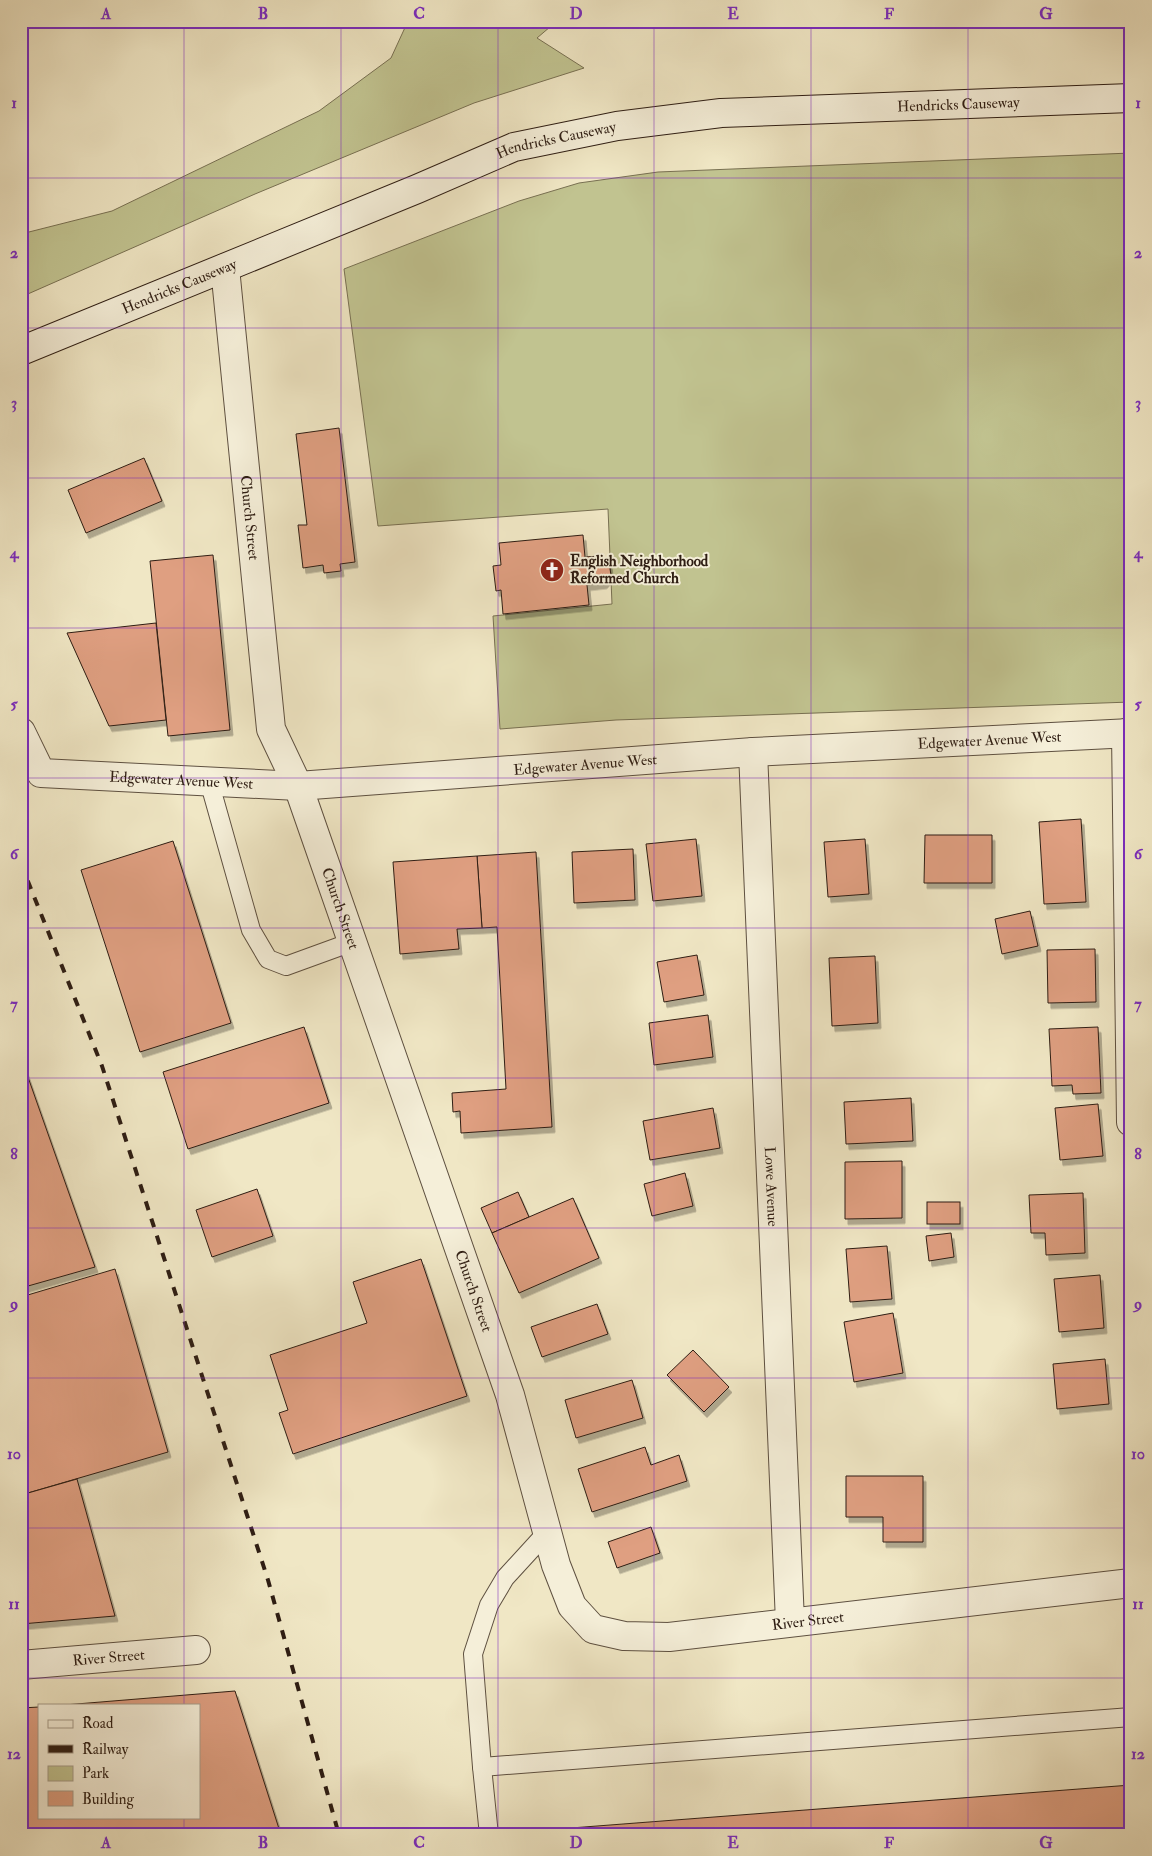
<svg xmlns="http://www.w3.org/2000/svg" width="1152" height="1856" font-family="'IM FELL Double Pica',serif">
<defs>
<filter id="shadow"><feDropShadow dx="3" dy="5.5" stdDeviation="0" flood-color="#0004"/></filter>
</defs>
<rect width="100%" height="100%" fill="#f0e7c5"/>
<filter id="stains"><feTurbulence type="fractalNoise" baseFrequency=".004" numOctaves="4"/><feColorMatrix values="0 0 0 0 .2 0 0 0 0 .09 0 0 0 0 .02 0 0 0 .5 -.17"/></filter>
<radialGradient id="worn" r=".72"><stop offset=".6" stop-color="#630" stop-opacity="0"/><stop offset="1" stop-color="#630" stop-opacity=".3"/></radialGradient>
<g fill="#c1c390" stroke="#787052">
<polygon points="408,21 557,21 537,38 584,68 474,103 255,194 21,297 21,234 112,211 319,111 391,58"/>
<polygon points="1131,153 1131,702 616,720 500,729 493,616 612,604 608,509 378,526 344,269 519,201 579,183 658,172"/>
</g>
<g fill="#df9f81" stroke="#2e1d13" filter="url(#shadow)">
<polygon points="339,428 355,562 340,564 341,571 324,573 323,565 303,568 298,525 307,525 296,434"/>
<polygon points="144,458 162,501 86,533 68,490"/>
<polygon points="583,535 585,557 600,556 609,563 611,575 604,583 587,585 589,605 503,614 501,590 496,591 493,566 501,565 499,543"/>
<polygon points="213,555 230,730 168,736 150,561"/>
<polygon points="156,623 166,720 109,726 67,633"/>
<polygon points="1081,819 1086,902 1044,904 1039,822"/>
<polygon points="925,835 992,835 992,883 924,883"/>
<polygon points="696,839 702,896 653,901 646,844"/>
<polygon points="865,839 869,894 828,897 824,842"/>
<polygon points="173,841 231,1023 140,1052 81,870"/>
<polygon points="633,849 635,900 574,903 572,852"/>
<polygon points="536,852 552,1127 461,1133 460,1111 453,1112 452,1093 506,1089 497,927 482,928 477,856"/>
<polygon points="477,856 482,928 457,929 459,949 400,954 393,862"/>
<polygon points="1030,911 1038,946 1002,954 995,919"/>
<polygon points="1095,949 1096,1002 1048,1003 1047,950"/>
<polygon points="697,955 704,995 664,1002 657,962"/>
<polygon points="875,956 878,1023 832,1026 829,958"/>
<polygon points="708,1015 713,1057 654,1065 649,1023"/>
<polygon points="304,1027 329,1103 188,1149 163,1072"/>
<polygon points="1098,1027 1101,1093 1073,1094 1072,1085 1052,1086 1049,1029"/>
<polygon points="23,1063 95,1267 21,1288 21,1064"/>
<polygon points="911,1098 913,1141 846,1144 844,1102"/>
<polygon points="1098,1104 1103,1156 1060,1160 1055,1108"/>
<polygon points="713,1108 720,1148 650,1160 643,1121"/>
<polygon points="902,1161 902,1218 845,1219 845,1162"/>
<polygon points="685,1173 693,1206 652,1216 644,1184"/>
<polygon points="257,1189 273,1236 212,1257 196,1210"/>
<polygon points="518,1192 529,1217 492,1233 481,1208"/>
<polygon points="1083,1193 1085,1253 1046,1255 1045,1233 1031,1233 1029,1195"/>
<polygon points="573,1198 599,1258 519,1293 492,1233"/>
<rect x="927" y="1202" width="33" height="22"/>
<polygon points="951,1233 954,1257 929,1261 926,1236"/>
<polygon points="887,1246 892,1299 850,1302 846,1249"/>
<polygon points="421,1259 467,1396 293,1454 279,1413 288,1410 270,1355 367,1323 353,1282"/>
<polygon points="115,1269 168,1452 21,1495 21,1297"/>
<polygon points="1100,1275 1104,1328 1059,1332 1054,1279"/>
<polygon points="597,1304 608,1334 542,1357 531,1327"/>
<polygon points="893,1313 903,1373 854,1382 844,1322"/>
<polygon points="693,1350 729,1387 704,1412 667,1375"/>
<polygon points="1105,1359 1109,1404 1057,1409 1053,1364"/>
<polygon points="632,1380 643,1418 576,1438 565,1400"/>
<polygon points="645,1447 651,1465 679,1455 687,1481 592,1512 578,1469"/>
<polygon points="846,1476 923,1476 923,1542 883,1542 883,1517 846,1517"/>
<polygon points="77,1479 115,1616 21,1624 21,1495"/>
<polygon points="651,1527 660,1553 617,1568 608,1542"/>
<polygon points="235,1691 281,1835 21,1835 21,1708 39,1707 39,1817 199,1817 199,1705 64,1705"/>
<polygon points="1131,1785 1131,1835 532,1835 532,1831"/>
</g>
<g fill="none" stroke-linecap="round" stroke-linejoin="round">
<g stroke="#5e5040" stroke-width="20">
<g id="service">
<polyline points="209,781 251,930 268,959 286,966 352,942"/>
<polyline points="482,1767 473,1654 489,1605 505,1578 548,1531"/>
<polyline points="489,1835 482,1767 1131,1717"/>
</g>
</g>
<g stroke="#5e5040" stroke-width="30">
<g id="minor">
<path id="s1" d="M225 268 271 729 298 786 510 1395 556 1565 572 1606 593 1629 624 1636 669 1637 1131 1583"/>
<path id="s2" d="M21 732 41 773 298 786 753 752 1131 733"/>
<polyline points="1126,733 1131,1122"/>
<path id="s3" d="M753 752 790 1622"/>
<path id="s4" d="M21 1665 196 1650"/>
</g>
</g>
<g stroke="#2e1d13" stroke-width="30">
<g id="secondary">
<path id="s5" d="M21 351 417 189 514 147 617 126 721 113 1131 98"/>
</g>
</g>
<use href="#service" stroke="#f5efd9" stroke-width="18"/>
<use href="#minor" stroke="#f5efd9" stroke-width="28"/>
<use href="#secondary" stroke="#f5efd9" stroke-width="28"/>
<polyline stroke="#2e1d13" stroke-width="4" stroke-dasharray="9 9" stroke-linecap="butt" points="21,864 102,1066 268,1580 339,1835"/>
</g>
<path fill="none" stroke="#7b2cbf" stroke-width="1" stroke-opacity="0.55" d="M184 21V1705M341 21V1835M498 21V1835M654 21V1835M811 21V1835M968 21V1835M21 178H1131M21 328H1131M21 478H1131M21 628H1131M21 778H1131M21 928H1131M21 1078H1131M21 1228H1131M21 1378H1131M21 1528H1131M21 1678H1131M184 1817V1835"/>
<defs>
<g id="church-disc" transform="scale(1.25)"><circle r="9.5" fill="#8f2418" stroke="#f5efd9"/><path d="M-1.2-6h2.4v3.5h3.3v2.4h-3.3V6h-2.4V-.1h-3.3v-2.4h3.3Z" fill="#fff"/></g>
</defs>
<g fill-rule="evenodd">
<use href="#church-disc" x="552" y="570"/>
</g>
<g text-anchor="middle" stroke-width="4" stroke-linejoin="round" paint-order="stroke">
<g font-size="15" fill="#2e1d13" stroke="#f5efd9">
<text dy="5" stroke="none"><textPath href="#s5" startOffset="981">Hendricks Causeway</textPath></text>
<text dy="5" stroke="none"><textPath href="#s5" startOffset="576">Hendricks Causeway</textPath></text>
<text dy="5" stroke="none"><textPath href="#s5" startOffset="171">Hendricks Causeway</textPath></text>
<text dy="5" stroke="none"><textPath href="#s1" startOffset="251">Church Street</textPath></text>
<text dy="5" stroke="none"><textPath href="#s2" startOffset="996">Edgewater Avenue West</textPath></text>
<text dy="5" stroke="none"><textPath href="#s2" startOffset="591">Edgewater Avenue West</textPath></text>
<text dy="5" stroke="none"><textPath href="#s2" startOffset="186">Edgewater Avenue West</textPath></text>
<text dy="5" stroke="none"><textPath href="#s1" startOffset="656">Church Street</textPath></text>
<text dy="5" stroke="none"><textPath href="#s3" startOffset="435">Lowe Avenue</textPath></text>
<text dy="5" stroke="none"><textPath href="#s1" startOffset="1061">Church Street</textPath></text>
<text dy="5" stroke="none"><textPath href="#s1" startOffset="1639">River Street</textPath></text>
<text dy="5" stroke="none"><textPath href="#s4" startOffset="88">River Street</textPath></text>
</g>
<g font-size="15" font-weight="bold" fill="#2e1d13" stroke="#f5efd9" text-anchor="start">
<text x="570" y="566">English Neighborhood<tspan x="570" dy="17">Reformed Church</tspan></text>
</g>
</g>
<rect width="1152" height="1856" fill="none" stroke="#f0e7c5" stroke-width="55"/>
<rect x="38" y="1704" width="162" height="115" fill="#f5efd9" stroke="#a59b8a"/>
<rect x="48" y="1720" width="25" height="8" fill="#f5efd9" stroke="#a59b8a"/>
<text x="82" y="1728" font-size="15" fill="#2e1d13">Road</text>
<rect x="48" y="1745" width="25" height="8" fill="#2e1d13" stroke="#a59b8a"/>
<text x="82" y="1754" font-size="15" fill="#2e1d13">Railway</text>
<rect x="48" y="1766" width="25" height="15" fill="#c1c390" stroke="#a59b8a"/>
<text x="82" y="1778" font-size="15" fill="#2e1d13">Park</text>
<rect x="48" y="1791" width="25" height="15" fill="#df9f81" stroke="#a59b8a"/>
<text x="82" y="1804" font-size="15" fill="#2e1d13">Building</text>
<rect x="28" y="28" width="1096" height="1800" fill="none" stroke="#7b2cbf" stroke-width="2"/>
<g font-size="16" text-anchor="middle" font-weight="bold" fill="#7b2cbf">
<text x="106" y="19">A</text>
<text x="263" y="19">B</text>
<text x="419" y="19">C</text>
<text x="576" y="19">D</text>
<text x="733" y="19">E</text>
<text x="889" y="19">F</text>
<text x="1046" y="19">G</text>
<text x="14" y="108">1</text>
<text x="1138" y="108">1</text>
<text x="14" y="258">2</text>
<text x="1138" y="258">2</text>
<text x="14" y="408">3</text>
<text x="1138" y="408">3</text>
<text x="14" y="558">4</text>
<text x="1138" y="558">4</text>
<text x="14" y="709">5</text>
<text x="1138" y="709">5</text>
<text x="14" y="859">6</text>
<text x="1138" y="859">6</text>
<text x="14" y="1009">7</text>
<text x="1138" y="1009">7</text>
<text x="14" y="1159">8</text>
<text x="1138" y="1159">8</text>
<text x="14" y="1309">9</text>
<text x="1138" y="1309">9</text>
<text x="14" y="1459">10</text>
<text x="1138" y="1459">10</text>
<text x="14" y="1609">11</text>
<text x="1138" y="1609">11</text>
<text x="14" y="1759">12</text>
<text x="1138" y="1759">12</text>
<text x="106" y="1848">A</text>
<text x="263" y="1848">B</text>
<text x="419" y="1848">C</text>
<text x="576" y="1848">D</text>
<text x="733" y="1848">E</text>
<text x="889" y="1848">F</text>
<text x="1046" y="1848">G</text>
</g>
<rect width="100%" height="100%" filter="url(#stains)"/>
<rect width="100%" height="100%" fill="url(#worn)"/>
</svg>
